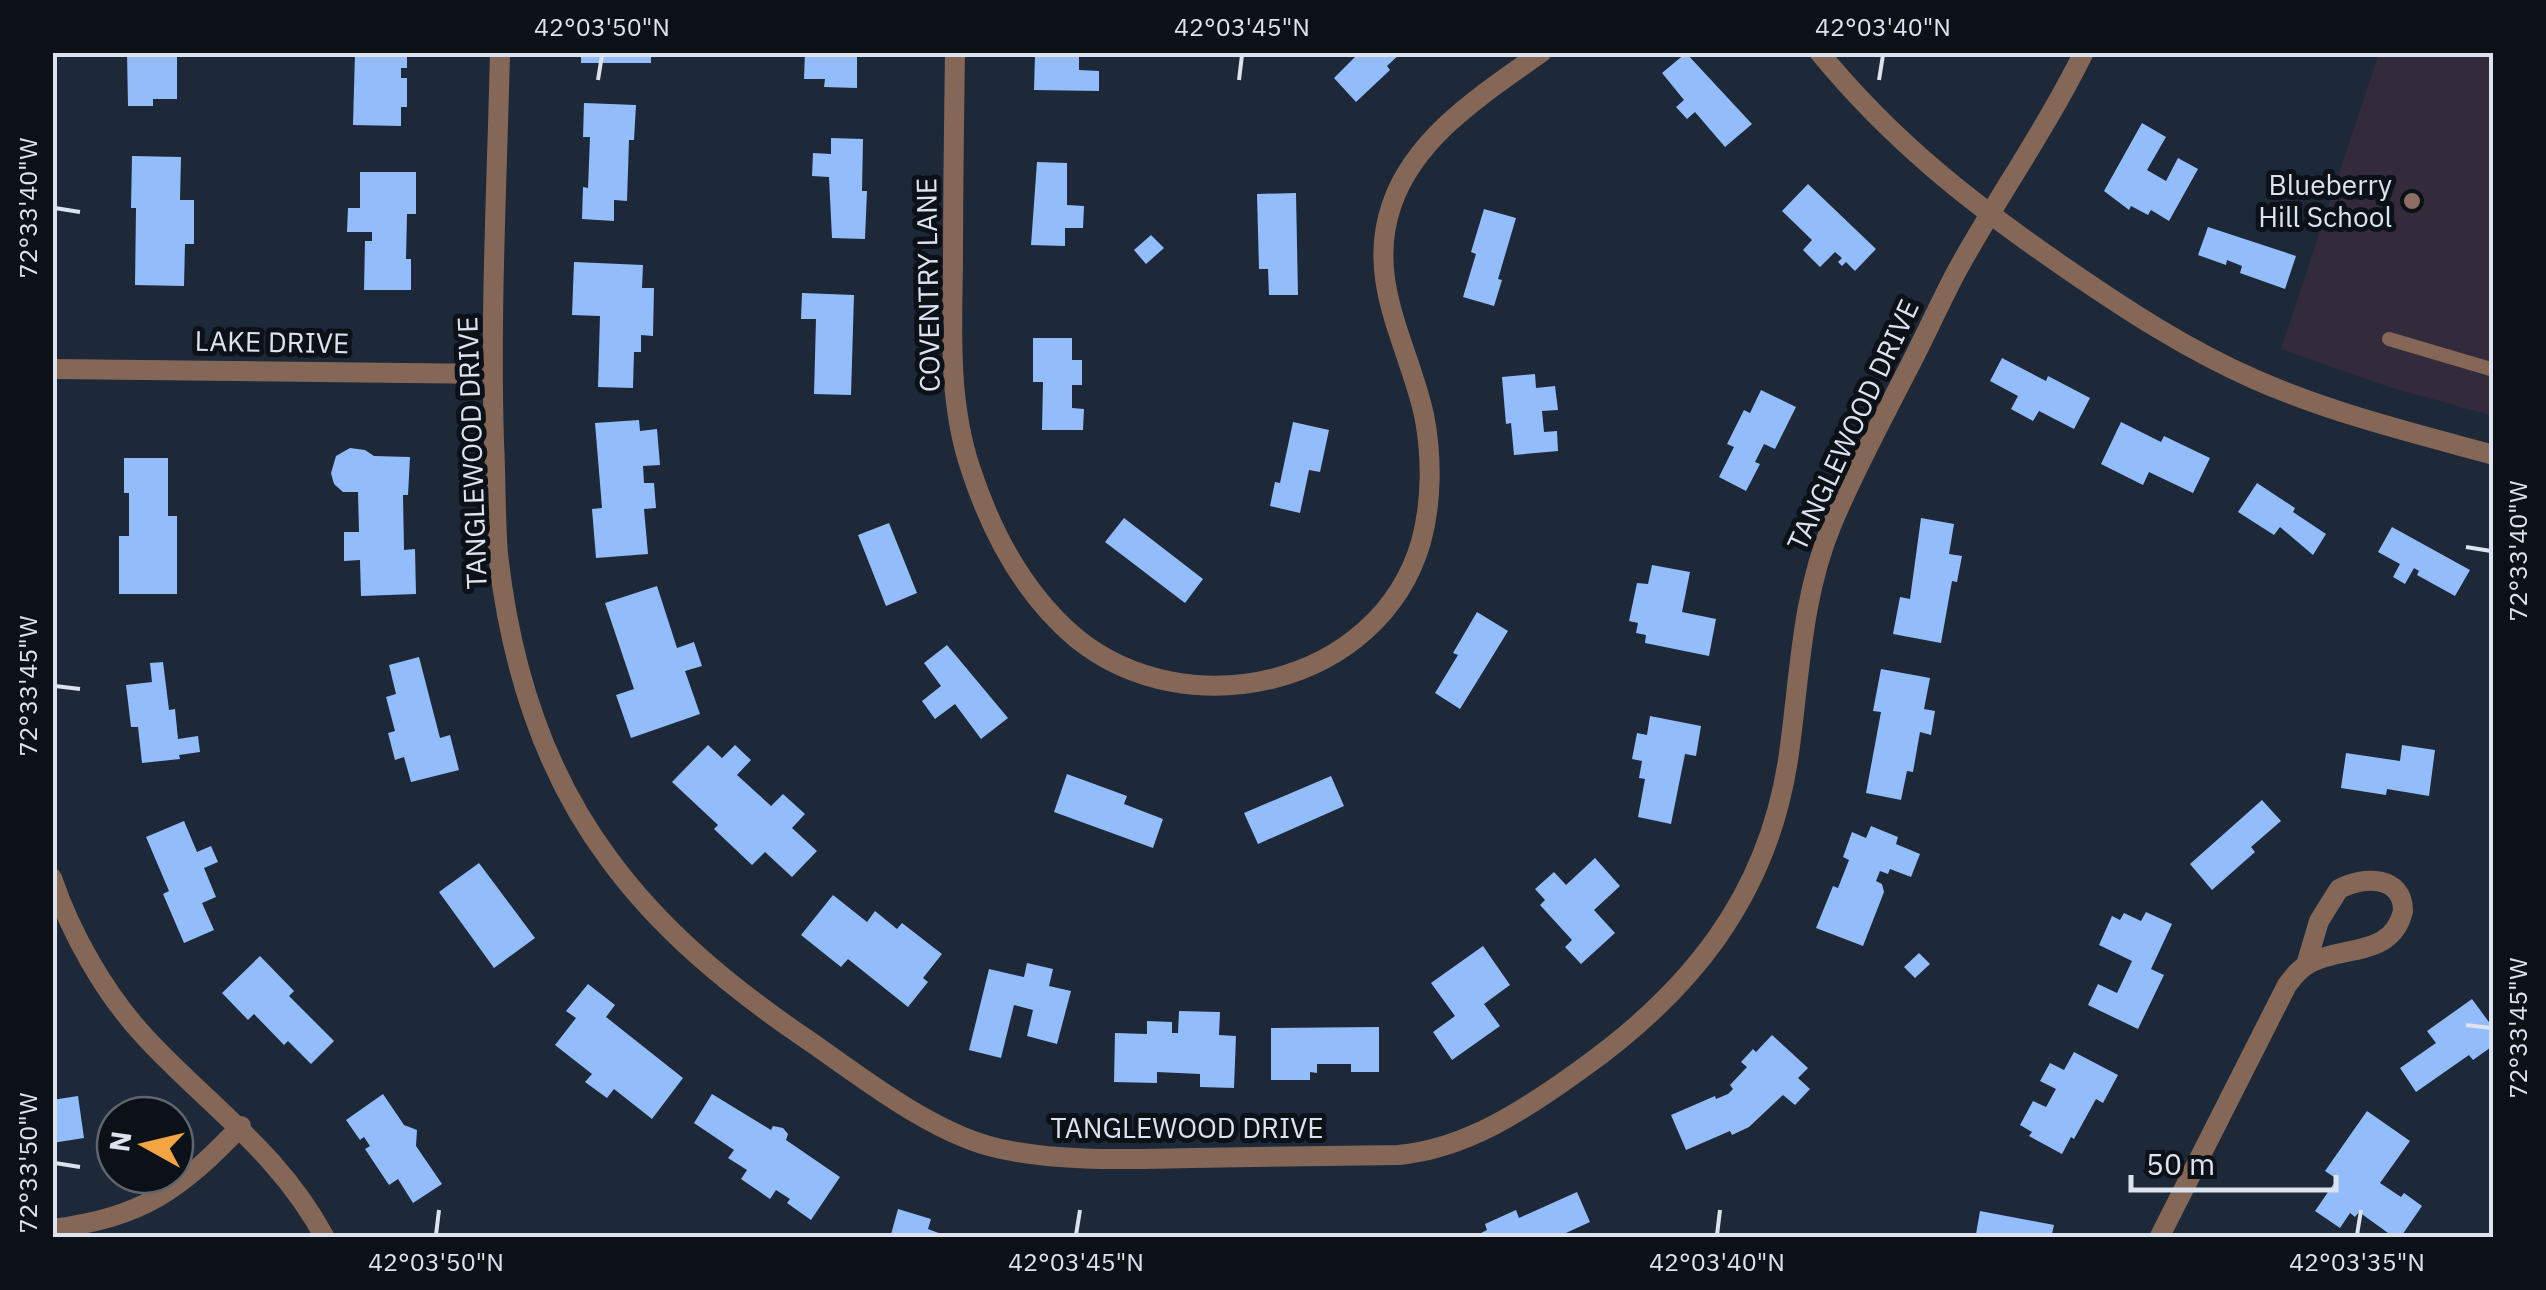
<svg xmlns="http://www.w3.org/2000/svg" width="2546" height="1290" font-family="'IBM Plex Sans',sans-serif">
<rect width="100%" height="100%" fill="#1d2839"/>
<polygon fill="#332b3b" points="2379,53 2493,53 2493,416 2386,386 2281,349"/>
<g fill="#93bdfa">
<polygon points="127,52 177,52 177,99 153,99 153,106 128,106"/>
<polygon points="355,52 407,52 407,68 401,68 401,78 407,78 407,107 401,107 401,126 353,125"/>
<rect x="581" y="52" width="70" height="11"/>
<polygon points="805,52 857,52 857,88 824,87 825,79 804,79"/>
<polygon points="1072,52 1079,55 1079,70 1099,71 1099,91 1034,90 1035,54"/>
<polygon points="1360,52 1402,52 1387,66 1390,70 1356,102 1334,78"/>
<polygon points="1686,53 1752,124 1725,147 1695,112 1687,119 1676,107 1684,100 1662,73"/>
<polygon points="584,103 636,105 634,140 629,140 627,201 614,200 614,221 582,219 583,187 588,188 590,137 583,137"/>
<polygon points="2142,123 2166,137 2147,170 2166,181 2178,158 2198,169 2169,221 2151,210 2148,215 2131,206 2129,210 2104,191"/>
<polygon points="831,138 863,139 862,191 867,191 865,239 832,238 829,177 812,176 813,153 831,154"/>
<polygon points="132,156 181,157 180,200 194,200 194,244 185,244 184,286 135,285 136,208 131,208"/>
<polygon points="1037,162 1067,163 1067,205 1084,206 1083,228 1065,228 1065,246 1031,245"/>
<polygon points="360,172 416,172 416,214 407,214 406,259 411,259 411,290 364,290 365,241 372,241 372,232 347,232 348,208 360,208"/>
<polygon points="1808,184 1876,249 1855,271 1846,262 1842,266 1838,262 1842,258 1835,252 1820,267 1803,250 1812,240 1782,211"/>
<polygon points="1296,193 1298,295 1269,295 1268,269 1259,269 1257,194"/>
<polygon points="1484,209 1516,218 1498,279 1502,280 1494,306 1463,297 1476,254 1471,252"/>
<polygon points="2208,227 2296,256 2285,289 2240,273 2242,266 2227,260 2226,265 2198,255"/>
<polygon points="1151,235 1164,248 1146,264 1134,250"/>
<polygon points="574,262 643,265 642,288 654,288 653,336 641,335 641,352 634,352 633,388 598,387 600,316 572,315"/>
<polygon points="802,293 854,295 851,395 814,394 816,319 801,319"/>
<polygon points="1033,338 1072,338 1072,360 1082,360 1082,385 1072,385 1072,408 1084,409 1083,430 1042,430 1043,382 1033,382"/>
<polygon points="2002,358 2046,381 2048,376 2090,398 2074,429 2039,411 2033,421 2011,409 2018,396 1990,381"/>
<polygon points="1535,374 1536,388 1555,386 1558,410 1542,411 1544,432 1557,431 1558,451 1514,455 1511,423 1506,424 1502,377"/>
<polygon points="1761,390 1796,407 1775,449 1764,444 1755,462 1760,464 1746,491 1719,477 1734,447 1727,444 1744,410 1750,413"/>
<polygon points="639,420 640,431 657,429 660,465 643,466 644,483 654,483 656,508 644,509 648,554 596,558 592,509 602,508 595,423"/>
<polygon points="1293,422 1329,430 1320,472 1309,470 1300,513 1270,506 1275,482 1280,483"/>
<polygon points="2121,422 2161,442 2164,436 2210,458 2193,493 2149,472 2143,485 2101,464"/>
<polygon points="350,448 365,450 374,456 410,457 408,495 403,495 404,550 415,549 416,594 361,596 360,560 344,561 344,532 359,532 358,492 343,492 334,484 331,473 336,456"/>
<polygon points="124,458 168,458 168,516 177,516 177,594 119,594 119,536 129,536 129,493 124,493"/>
<polygon points="2257,483 2295,508 2293,512 2326,534 2313,555 2280,527 2274,535 2238,512"/>
<polygon points="1124,518 1203,579 1185,603 1105,542"/>
<polygon points="1921,518 1954,524 1949,554 1962,556 1957,582 1952,581 1941,643 1893,634 1900,597 1910,599"/>
<polygon points="889,523 917,593 886,606 858,535"/>
<polygon points="2392,527 2470,570 2455,596 2417,575 2419,571 2414,568 2405,584 2393,577 2400,564 2378,552"/>
<polygon points="1652,565 1690,572 1682,612 1716,619 1709,656 1645,643 1646,635 1636,633 1638,623 1629,621 1637,583 1648,584"/>
<polygon points="657,586 677,648 694,642 702,666 685,671 700,714 631,738 616,695 634,689 605,603"/>
<polygon points="1477,612 1508,631 1460,709 1435,693 1458,655 1453,653"/>
<polygon points="947,645 1008,718 981,739 955,704 935,719 922,701 941,686 924,663"/>
<polygon points="419,657 440,738 450,735 459,770 411,782 404,757 395,760 388,733 395,731 386,697 396,694 389,665"/>
<polygon points="163,662 169,710 175,709 178,739 198,736 200,752 179,755 180,759 142,763 138,727 131,727 126,685 152,682 150,663"/>
<polygon points="1881,669 1930,678 1924,709 1935,711 1931,735 1920,732 1913,772 1907,771 1901,800 1866,793 1881,712 1873,711"/>
<polygon points="1650,716 1701,726 1696,756 1685,754 1671,824 1638,817 1645,779 1639,778 1642,761 1632,759 1637,733 1647,735"/>
<polygon points="708,745 722,758 735,745 751,760 737,775 771,806 783,794 805,814 792,828 817,851 792,877 765,852 752,865 714,829 718,825 672,782"/>
<polygon points="2402,745 2435,750 2429,796 2387,789 2386,795 2341,788 2346,753 2400,761"/>
<polygon points="1067,774 1127,796 1124,804 1163,819 1153,848 1054,812"/>
<polygon points="1331,776 1344,806 1258,844 1244,813"/>
<polygon points="2262,800 2281,821 2251,847 2255,852 2212,890 2190,864"/>
<polygon points="184,821 197,852 211,846 218,862 204,868 216,897 202,903 214,930 184,943 163,894 169,891 146,837"/>
<polygon points="1871,826 1898,837 1896,844 1920,854 1911,877 1890,869 1888,874 1880,871 1876,881 1882,884 1884,892 1863,946 1816,928 1833,886 1838,888 1849,860 1843,857 1852,832 1866,838"/>
<polygon points="1595,858 1620,886 1594,910 1615,933 1581,964 1565,947 1572,940 1540,905 1545,900 1535,889 1554,872 1566,885"/>
<polygon points="479,863 535,938 494,968 439,892"/>
<polygon points="833,895 867,922 875,911 897,929 902,923 942,954 923,978 928,982 908,1007 848,959 841,967 801,935"/>
<polygon points="2146,912 2172,924 2151,969 2164,975 2138,1029 2088,1005 2098,984 2117,993 2132,961 2099,945 2112,916 2120,920 2124,913 2141,921"/>
<polygon points="1483,946 1510,985 1484,1004 1500,1026 1452,1060 1433,1032 1455,1016 1431,983"/>
<polygon points="1919,953 1930,964 1915,978 1904,967"/>
<polygon points="260,956 294,991 289,996 334,1041 311,1064 288,1041 284,1045 254,1014 248,1020 222,993"/>
<polygon points="1027,963 1053,969 1049,986 1071,991 1057,1044 1027,1036 1033,1010 1014,1005 1001,1058 969,1050 989,969 1024,977"/>
<polygon points="588,984 615,1005 606,1017 683,1078 652,1119 614,1089 607,1098 585,1082 592,1074 555,1045 576,1018 566,1011"/>
<polygon points="2472,999 2494,1029 2494,1045 2473,1060 2469,1055 2416,1092 2400,1068 2436,1043 2427,1031"/>
<polygon points="1179,1011 1220,1012 1219,1035 1236,1036 1234,1088 1200,1087 1200,1074 1157,1072 1157,1083 1114,1082 1115,1033 1147,1034 1147,1021 1172,1022 1172,1033 1178,1033"/>
<polygon points="1379,1027 1379,1072 1351,1072 1351,1064 1317,1064 1317,1073 1310,1072 1310,1080 1271,1080 1271,1028"/>
<polygon points="1772,1035 1808,1068 1798,1078 1810,1089 1795,1105 1783,1095 1749,1127 1732,1135 1730,1131 1686,1150 1671,1115 1715,1096 1716,1099 1728,1094 1733,1089 1730,1085 1747,1067 1741,1062 1753,1049 1756,1052"/>
<polygon points="2074,1052 2118,1075 2103,1103 2096,1099 2074,1139 2071,1137 2062,1154 2029,1136 2032,1132 2020,1125 2033,1101 2046,1107 2056,1089 2040,1081 2050,1063 2064,1070"/>
<polygon points="383,1094 404,1125 417,1130 416,1146 442,1184 413,1203 398,1179 389,1185 365,1149 370,1146 364,1137 360,1140 346,1120"/>
<polygon points="712,1094 771,1130 773,1126 783,1128 788,1134 786,1140 840,1177 811,1220 787,1203 790,1199 776,1190 770,1199 741,1179 747,1170 728,1158 734,1150 694,1123"/>
<polygon points="78,1096 84,1138 52,1143 52,1100"/>
<polygon points="2367,1111 2410,1141 2380,1183 2401,1197 2404,1193 2422,1206 2400,1238 2395,1238 2359,1212 2355,1217 2350,1213 2340,1228 2315,1211 2337,1179 2325,1171"/>
<polygon points="1577,1192 1590,1222 1555,1238 1471,1238 1487,1230 1485,1224 1516,1210 1519,1218"/>
<polygon points="898,1209 931,1219 928,1229 952,1238 890,1238"/>
<polygon points="1980,1211 2054,1225 2051,1238 1995,1238 1976,1234"/>
</g>
<g fill="none" stroke-linecap="round" stroke-linejoin="round">
<polyline stroke="#846756" stroke-width="14" points="2389,339 2494,370"/>
<g stroke="#846756" stroke-width="20">
<path d="M500 52C497 182 490 312 494 442 496 479 495 517 498 554 510 662 543 771 609 859 660 929 728 985 799 1034 857 1073 932 1135 1001 1149 1064 1162 1127 1159 1191 1158 1260 1157 1329 1156 1398 1155 1466 1149 1526 1109 1580 1070 1690 992 1767 897 1788 760 1800 680 1800 601 1832 524 1854 471 1882 420 1908 369 1926 335 1941 300 1959 267 1999 195 2047 127 2084 52"/>
<path d="M955 52C954 122 953 192 953 262 952 331 948 403 971 470 992 534 1024 594 1076 638 1188 729 1379 686 1421 542 1432 502 1432 455 1424 415 1408 343 1365 280 1392 204 1416 135 1485 93 1542 52"/>
<path d="M1819 52C1892 141 1971 203 2064 267 2125 309 2186 349 2254 379 2331 413 2413 433 2494 455"/>
<polyline points="52,369 492,374"/>
<path d="M52 878C71 934 105 994 145 1037 208 1105 280 1153 325 1238"/>
<path d="M52 1229C143 1217 179 1191 241 1126"/>
<path d="M2159 1238 2287 985C2294 976 2300 968 2310 963 2343 945 2392 958 2403 911 2403 875 2363 876 2339 889L2319 921 2306 965"/>
</g>
</g>
<path fill="none" stroke="#dce3ee" stroke-width="4" d="M598 80 602 55M1239 80 1242 55M1879 80 1883 55M55 208 80 212M2466 547 2491 551M55 686 80 689M2466 1025 2491 1028M55 1163 80 1167M436 1235 439 1210M1076 1235 1080 1210M1717 1235 1720 1210M2357 1235 2361 1210"/>
<circle fill="#8d6e63" stroke="#0c1118" stroke-width="4" cx="2412" cy="201" r="10"/>
<g text-anchor="middle" stroke-width="10" stroke-linejoin="round" paint-order="stroke">
<g font-size="28" fill="#dce3ee" stroke="#0c1118" text-anchor="end">
<text x="2392" y="195">Blueberry<tspan x="2392" dy="32">Hill School</tspan></text>
</g>
<g font-size="28" fill="#dce3ee" stroke="#0c1118">
<text transform="translate(928 285) rotate(-91)" y="10">COVENTRY LANE</text>
<text transform="translate(272 342) rotate(1)" y="10">LAKE DRIVE</text>
<text transform="translate(1853 425) rotate(-65)" y="10">TANGLEWOOD DRIVE</text>
<text transform="translate(472 453) rotate(-92)" y="10">TANGLEWOOD DRIVE</text>
<text x="1187" y="1138">TANGLEWOOD DRIVE</text>
</g>
</g>
<rect width="2546" height="1290" fill="none" stroke="#0c1118" stroke-width="110"/>
<g transform="translate(145 1145) rotate(278)"><circle r="48" fill="#0c1118" stroke="#5f656e" stroke-width="2.5"/>
<path d="M0-8L18 38L0 25L-18 38Z" fill="#f2a541"/>
<text y="-15" font-size="28" font-weight="bold" text-anchor="middle" fill="#dce3ee">N</text>
</g>
<path d="M2131 1175v15h205v-15" fill="none" stroke="#dce3ee" stroke-width="5"/>
<text x="2146" y="1175" font-size="30" fill="#dce3ee" stroke="#0c1118" stroke-width="8" paint-order="stroke">50 m</text>
<rect x="55" y="55" width="2436" height="1180" fill="none" stroke="#dce3ee" stroke-width="4"/>
<g font-size="25" text-anchor="middle" fill="#dce3ee">
<text x="602" y="36">42°03'50"N</text>
<text x="1242" y="36">42°03'45"N</text>
<text x="1883" y="36">42°03'40"N</text>
<text transform="translate(28 208) rotate(-90)" y="9">72°33'40"W</text>
<text transform="translate(2518 551) rotate(-90)" y="9">72°33'40"W</text>
<text transform="translate(28 686) rotate(-90)" y="9">72°33'45"W</text>
<text transform="translate(2518 1028) rotate(-90)" y="9">72°33'45"W</text>
<text transform="translate(28 1163) rotate(-90)" y="9">72°33'50"W</text>
<text x="436" y="1271">42°03'50"N</text>
<text x="1076" y="1271">42°03'45"N</text>
<text x="1717" y="1271">42°03'40"N</text>
<text x="2357" y="1271">42°03'35"N</text>
</g>
</svg>
